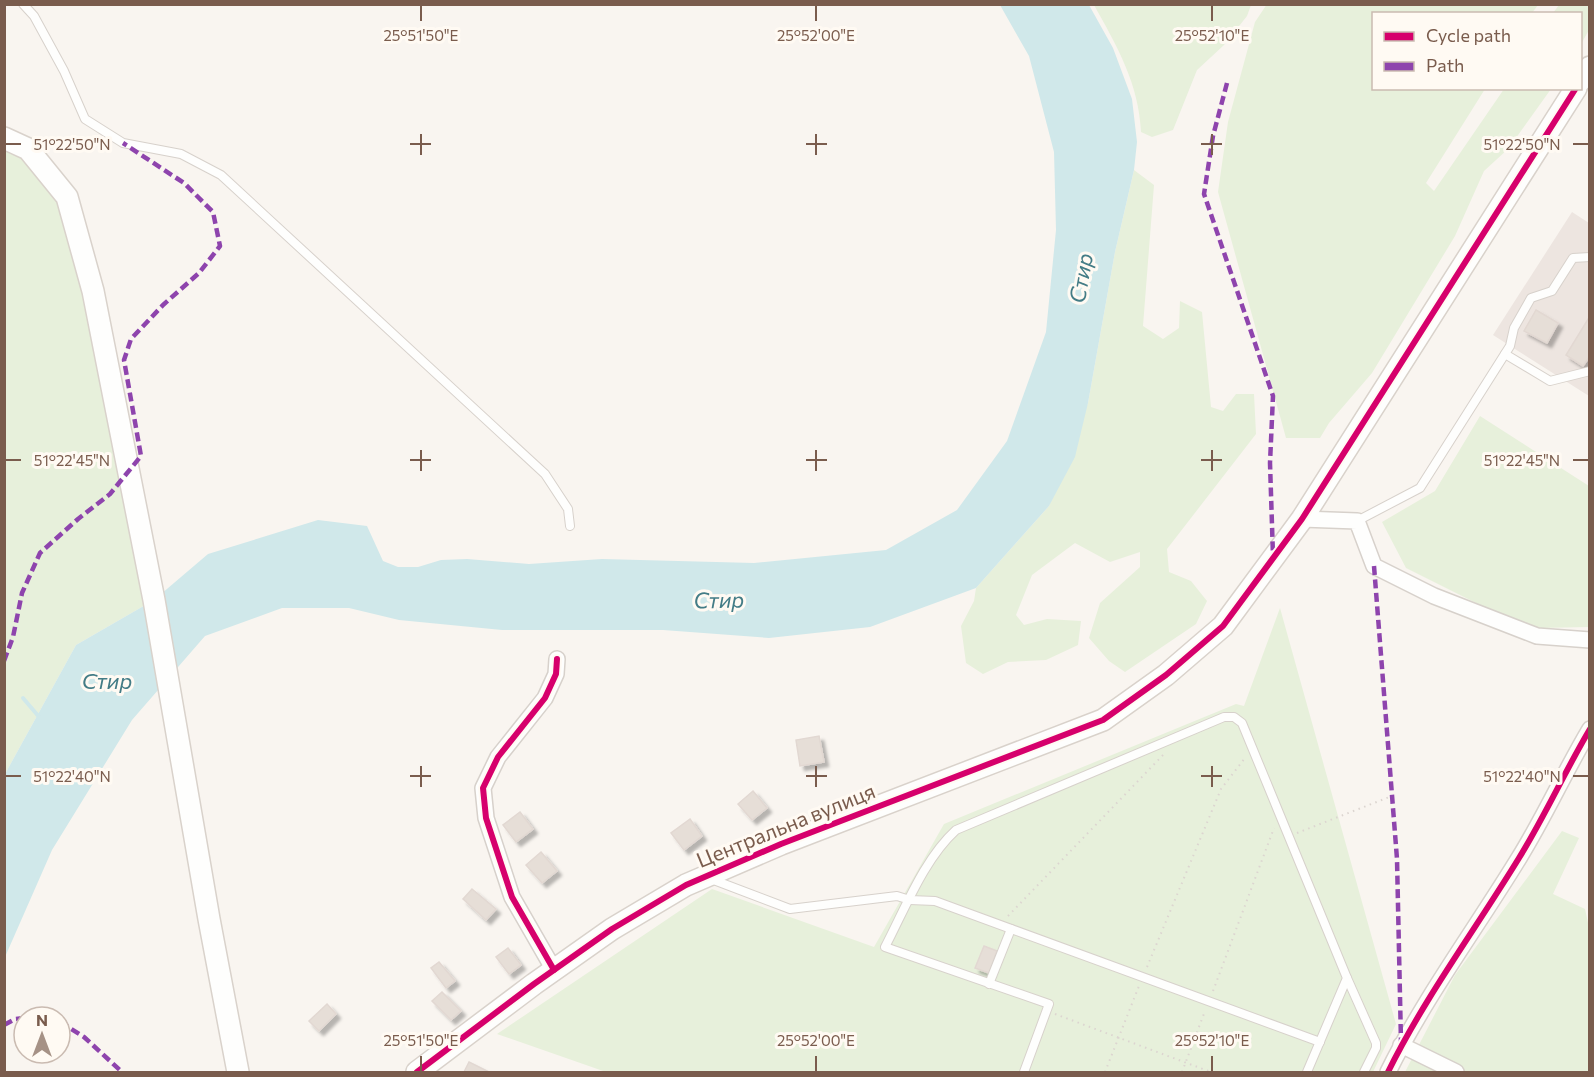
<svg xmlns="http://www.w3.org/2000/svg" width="1594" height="1077" font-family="Commissioner,sans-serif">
<defs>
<filter id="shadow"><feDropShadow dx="4.5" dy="4.5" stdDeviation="1.5" flood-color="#0004"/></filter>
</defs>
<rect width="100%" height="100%" fill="#f9f5f0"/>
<polygon fill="#ede5e0" points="1572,212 1589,223 1589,396 1493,335"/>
<g fill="#e7f0db">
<polygon points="1267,4 1538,5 1532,13 1374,14 1374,88 1485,89 1426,183 1434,191 1504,89 1551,89 1508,149 1484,171 1455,236 1372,373 1329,423 1320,438 1286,438 1218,192 1228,122 1255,22"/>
<path d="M1094 5H1251L1247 16 1224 45 1197 70 1173 130 1152 137 1141 132C1139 84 1117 46 1094 5Z"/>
<polygon points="1559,5 1589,5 1589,30 1581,44 1580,14 1553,13"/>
<polygon points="5,138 67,197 154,600 76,645 5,774"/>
<polygon points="1134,170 1154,185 1143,326 1163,339 1179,328 1180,301 1202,312 1211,407 1223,411 1236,394 1254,394 1256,434 1167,549 1169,572 1191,581 1207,601 1196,624 1125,672 1109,661 1089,638 1100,603 1140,567 1140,552 1110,562 1075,543 1032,575 1016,615 1024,625 1047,619 1081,621 1078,645 1046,660 1008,662 983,674 966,663 961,626 974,601 976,588 1049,506 1088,403 1115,252"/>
<polygon points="1480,416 1589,486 1589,627 1538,628 1486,608 1406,568 1382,522 1435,491"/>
<polygon points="1280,608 1396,1024 1373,1072 606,1072 497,1034 712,889 874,947 944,824 1236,704 1244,706"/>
<polygon points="1562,831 1579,838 1553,894 1585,909 1590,932 1589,1072 1405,1072 1455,975"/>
</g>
<polygon fill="#d0e8ea" points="1000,5 1089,5 1113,48 1132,99 1137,142 1134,170 1115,252 1088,403 1075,457 1049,506 976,588 870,627 769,638 663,630 502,630 399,620 349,608 282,608 205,636 132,720 52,850 5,957 5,774 76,645 154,600 208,554 318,520 367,526 383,561 398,567 418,567 441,560 467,559 529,564 602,559 754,563 886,550 957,510 1007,441 1046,332 1056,230 1054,152 1029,56"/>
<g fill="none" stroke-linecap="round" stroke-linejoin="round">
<polyline stroke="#d0e8ea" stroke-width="4" points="23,698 40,718"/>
</g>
<g fill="#e6ded7" stroke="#e2d8d2" stroke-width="1.5" filter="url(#shadow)">
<polygon points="1536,310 1558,323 1547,343 1524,331"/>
<polygon points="1590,316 1590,356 1583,366 1566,355"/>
<polygon points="819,736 824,762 800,766 796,740"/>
<polygon points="753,791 767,808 752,820 738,804"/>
<polygon points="520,812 533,829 516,842 503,825"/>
<polygon points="690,819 702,836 684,850 671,833"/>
<polygon points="541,852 557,871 542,883 526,865"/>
<polygon points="472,889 496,909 486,920 463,899"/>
<polygon points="984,946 997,951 989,973 975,968"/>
<polygon points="508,948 521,965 509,974 496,957"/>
<polygon points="439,962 455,981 446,988 431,968"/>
<polygon points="442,992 461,1011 451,1020 432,1001"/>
<polygon points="327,1004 336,1014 319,1031 309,1021"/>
<polygon points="469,1062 489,1072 464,1072"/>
</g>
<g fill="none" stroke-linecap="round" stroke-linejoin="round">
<g stroke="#d7d1cb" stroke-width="10">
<g id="lane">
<polyline points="23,4 34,16 64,71 85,119 123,143 181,154 221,175 545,474 568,509 570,526"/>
<polyline points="1505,354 1550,381 1590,371"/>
<polyline points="1357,521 1420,488 1510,346 1514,328 1531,298 1552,291 1573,258 1590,257"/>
<polyline points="711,879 790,909 897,896 910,900 935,901 1320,1042"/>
<polyline points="1347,978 1376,1043 1376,1048 1364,1072"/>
<polyline points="989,984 1011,929"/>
<path d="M1024 1072 1049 1004 885 947C905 909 924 859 956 830L1224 717H1234L1242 723 1347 978 1307 1072"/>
</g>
</g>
<g stroke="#d7d1cb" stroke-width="18">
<g id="street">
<polyline points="1302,519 1357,521 1374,566 1434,596 1537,636 1590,640"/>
<polyline points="554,970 512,897 486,818 483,788 498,757 545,698 556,674 557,659"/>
<polyline points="1401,1045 1456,1072"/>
<path d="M1388 1072C1425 997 1475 930 1519 858 1545 816 1565 771 1590 729"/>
</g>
</g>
<g stroke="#d9d2cb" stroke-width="24">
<g id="secondary">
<polyline points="1580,81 1590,67"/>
<polyline points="4,138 28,149 67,197 93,291 154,600 209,919 238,1072"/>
<polyline points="417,1072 534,984 612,929 686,885 781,844 1103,720 1166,675 1223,626 1302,519 1576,88"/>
</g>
</g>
<g stroke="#dcd5d0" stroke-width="2" stroke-dasharray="1.5 4.5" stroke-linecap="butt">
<polyline points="1297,833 1392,796"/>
<polyline points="1008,916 1164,754"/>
<polyline points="1147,967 1221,789 1245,758"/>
<polyline points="1213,991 1274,828"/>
<polyline points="1055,1014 1211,1072"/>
<polyline points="1105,1072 1139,986"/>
<polyline points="1182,1072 1205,1011"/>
</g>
<use href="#lane" stroke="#fefefd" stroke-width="8"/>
<use href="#street" stroke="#fefefd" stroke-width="15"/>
<use href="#secondary" stroke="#fefefd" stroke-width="21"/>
<g stroke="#8e44ad" stroke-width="4.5" stroke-dasharray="9 4.5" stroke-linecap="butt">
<polyline points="1227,83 1213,136 1204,194 1273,396 1270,463 1273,556"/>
<polyline points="1374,566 1397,859 1401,1042"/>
<polyline points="4,661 13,637 22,593 40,553 78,519 110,494 141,456 124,360 131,339 163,305 199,273 220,246 213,212 184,183 123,143"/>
<polyline points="35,1017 52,1017"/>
<polyline points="60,1022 84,1037 122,1072"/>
<polyline points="4,1025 15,1019 24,1018"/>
</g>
<g stroke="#fffaf3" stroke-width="10">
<g id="cycleway">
<polyline points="554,970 512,897 486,818 483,788 498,757 545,698 556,674 557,659"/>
<polyline points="417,1072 534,984 612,929 686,885 781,844 1103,720 1166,675 1223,626 1302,519 1576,88"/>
<path d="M1388 1072C1425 997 1475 930 1519 858 1545 816 1565 771 1590 729"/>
</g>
</g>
<use href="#cycleway" stroke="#d6006c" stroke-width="6"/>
</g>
<path fill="none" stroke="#7a5c4d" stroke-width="2" d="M421 6V21M816 6V21M1212 6V21M421 134V155M816 134V155M1212 134V155M6 144H21M410 144H431M806 144H827M1201 144H1222M1573 144H1588M421 450V471M816 450V471M1212 450V471M6 460H21M410 460H431M806 460H827M1201 460H1222M1573 460H1588M421 766V787M816 766V787M1212 766V787M6 776H21M410 776H431M806 776H827M1201 776H1222M1573 776H1588M421 1056V1071M816 1056V1071M1212 1056V1071"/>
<g text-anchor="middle" stroke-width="6" stroke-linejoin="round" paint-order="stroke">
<g font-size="21" fill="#7a5c4d" stroke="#fffaf3">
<text transform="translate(786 826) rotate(-22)" y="7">Центральна вулиця</text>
</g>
<g font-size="22" font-style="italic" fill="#437c86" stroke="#fffaf3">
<text transform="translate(1081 278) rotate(-80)" y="8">Стир</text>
<text transform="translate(719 600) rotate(-1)" y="8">Стир</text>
<text x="107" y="689">Стир</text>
</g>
</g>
<g font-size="15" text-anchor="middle" fill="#7a5c4d" stroke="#fffaf3" stroke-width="6" stroke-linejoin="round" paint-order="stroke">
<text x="421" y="41">25°51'50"E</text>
<text x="816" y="41">25°52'00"E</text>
<text x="1212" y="41">25°52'10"E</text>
<text x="72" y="150">51°22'50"N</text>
<text x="1522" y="150">51°22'50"N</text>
<text x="72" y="466">51°22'45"N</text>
<text x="1522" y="466">51°22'45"N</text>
<text x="72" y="782">51°22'40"N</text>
<text x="1522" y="782">51°22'40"N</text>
<text x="421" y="1046">25°51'50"E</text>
<text x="816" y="1046">25°52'00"E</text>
<text x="1212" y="1046">25°52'10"E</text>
</g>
<rect width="1594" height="1077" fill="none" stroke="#7a5c4d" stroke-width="12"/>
<rect x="1372" y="12" width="210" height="78" fill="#fffaf3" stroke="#cabbb1" stroke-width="1.5"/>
<rect x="1384" y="32" width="30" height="9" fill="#d6006c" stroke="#cabbb1" stroke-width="1.5"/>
<text x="1426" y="42" font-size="18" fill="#7a5c4d">Cycle path</text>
<rect x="1384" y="62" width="30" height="9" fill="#8e44ad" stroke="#cabbb1" stroke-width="1.5"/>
<text x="1426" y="72" font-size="18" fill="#7a5c4d">Path</text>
<g transform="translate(42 1035)"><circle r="28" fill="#fffaf3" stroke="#cabbb1" stroke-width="1.5"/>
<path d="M0-4.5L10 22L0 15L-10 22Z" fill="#a69286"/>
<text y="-9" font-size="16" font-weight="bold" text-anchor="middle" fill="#7a5c4d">N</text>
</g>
</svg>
